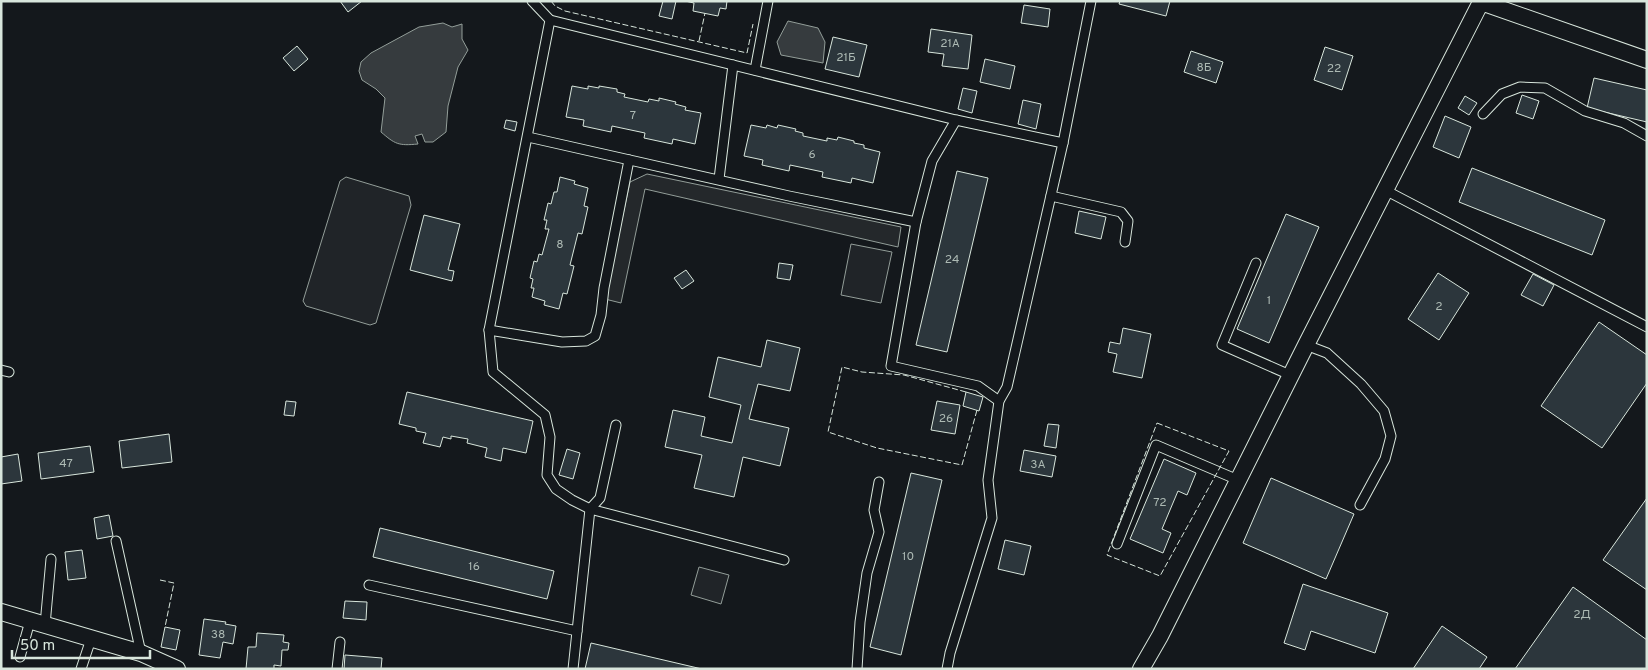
<svg xmlns="http://www.w3.org/2000/svg" width="1648" height="670" font-family="Overpass,sans-serif">
<rect width="100%" height="100%" fill="#14181c"/>
<g fill="#202428" stroke="#939e99">
<polygon points="346,177 409,196 411,205 376,323 370,325 306,306 303,301 340,181"/>
<polygon points="851,244 892,252 881,303 841,295"/>
<polygon points="699,567 729,575 721,604 691,595"/>
</g>
<polygon fill="#24282b" stroke="#939e99" points="647,174 901,227 898,247 645,189 621,303 605,299 630,182"/>
<g fill="#363b3e" stroke="#939e99">
<polygon points="788,21 818,28 825,42 823,63 781,55 777,42"/>
<path d="M443 23 452 27 462 24V39L468 50 458 67 448 106 446 132 433 142H425L422 134 415 136 418 144C398 146 395 144 381 132L385 98 376 89 362 80 359 71 361 62 371 53 419 27Z"/>
</g>
<g fill="#2c363c" stroke="#d8e6dc">
<polygon points="340,1 362,1 348,12"/>
<polygon points="663,1 676,1 672,19 659,16"/>
<polygon points="685,1 727,1 726,9 720,8 718,16 693,11 694,3"/>
<polygon points="1120,1 1170,1 1166,16 1119,4"/>
<polygon points="1024,5 1050,9 1048,27 1021,23"/>
<polygon points="931,29 972,35 968,69 942,66 944,54 928,52"/>
<polygon points="833,37 867,45 859,77 825,69"/>
<polygon points="297,46 308,59 294,71 283,58"/>
<polygon points="1325,47 1353,56 1342,90 1314,80"/>
<polygon points="1191,51 1223,62 1216,83 1184,72"/>
<polygon points="985,59 1015,66 1010,89 980,82"/>
<polygon points="1594,78 1647,90 1647,122 1587,108"/>
<polygon points="572,86 588,89 588,86 599,88 599,86 617,89 617,92 625,94 624,97 648,102 649,99 659,101 659,98 676,102 675,104 686,107 685,110 701,113 695,144 673,139 672,144 644,138 645,133 612,126 611,132 583,126 584,120 566,117"/>
<polygon points="963,88 977,91 972,113 958,109"/>
<polygon points="1522,95 1539,101 1533,119 1516,113"/>
<polygon points="1465,96 1477,103 1469,115 1458,108"/>
<polygon points="1023,100 1041,104 1036,129 1018,124"/>
<polygon points="1445,116 1471,127 1459,158 1433,147"/>
<polygon points="506,120 517,122 515,131 504,128"/>
<polygon points="751,125 766,128 767,125 777,128 778,125 796,129 795,131 803,133 803,136 827,141 827,138 837,140 838,137 854,141 854,143 864,145 864,148 880,152 873,183 852,178 851,183 822,177 823,172 790,165 789,171 762,165 763,160 744,156"/>
<polygon points="1472,168 1605,220 1592,255 1459,202"/>
<polygon points="957,171 988,178 947,352 916,345"/>
<polygon points="560,177 575,181 574,184 588,188 584,206 588,207 582,234 578,233 570,265 574,266 567,294 563,293 559,309 544,305 545,301 532,297 534,288 531,288 533,279 530,278 534,261 537,262 539,254 542,255 549,229 545,229 547,220 544,220 548,203 551,204 554,192 557,192"/>
<polygon points="1079,211 1106,217 1101,239 1075,233"/>
<polygon points="1286,214 1319,227 1269,343 1237,329"/>
<polygon points="424,215 460,224 448,270 454,271 452,281 410,270"/>
<polygon points="779,263 793,265 790,280 777,278"/>
<polygon points="686,270 694,281 682,289 674,278"/>
<polygon points="1438,273 1469,293 1439,340 1408,319"/>
<polygon points="1533,274 1554,285 1543,306 1521,295"/>
<polygon points="1599,322 1647,355 1647,383 1602,448 1541,406"/>
<polygon points="1123,328 1151,334 1142,378 1113,372 1117,354 1108,352 1110,342 1120,344"/>
<polygon points="767,340 800,348 790,391 758,384 749,419 789,428 780,466 743,457 734,497 694,488 702,455 665,447 673,410 705,417 701,436 732,443 741,405 709,397 718,357 761,367"/>
<polygon points="407,392 533,421 526,453 503,448 501,461 485,457 487,448 467,443 468,439 451,436 451,439 443,437 440,447 423,443 426,433 416,431 416,428 399,424"/>
<polygon points="966,392 983,397 979,411 963,406"/>
<polygon points="286,401 296,402 294,416 284,415"/>
<polygon points="937,401 960,405 955,434 931,430"/>
<polygon points="1048,424 1059,425 1056,448 1044,446"/>
<polygon points="169,434 172,462 122,468 119,441"/>
<polygon points="90,446 94,472 41,479 38,453"/>
<polygon points="567,449 580,453 573,479 559,475"/>
<polygon points="1024,450 1056,456 1052,477 1020,471"/>
<polygon points="18,454 22,481 1,484 1,457"/>
<polygon points="1164,459 1196,473 1187,495 1178,491 1162,529 1171,533 1163,553 1130,539"/>
<polygon points="911,473 942,480 901,655 870,647"/>
<polygon points="1271,478 1354,514 1326,579 1243,543"/>
<polygon points="1647,498 1647,590 1603,560"/>
<polygon points="109,515 113,536 97,539 94,518"/>
<polygon points="380,528 554,571 547,599 373,557"/>
<polygon points="1005,540 1031,546 1024,575 998,569"/>
<polygon points="82,550 86,578 68,580 65,552"/>
<polygon points="1303,584 1388,613 1375,653 1311,631 1305,650 1284,643"/>
<polygon points="1573,587 1647,640 1647,669 1515,669"/>
<polygon points="345,601 367,602 366,620 343,618"/>
<polygon points="204,619 226,622 225,624 236,626 233,644 223,642 220,658 199,655"/>
<polygon points="1442,626 1487,657 1479,669 1413,669"/>
<polygon points="165,627 180,630 176,650 161,647"/>
<polygon points="257,633 284,635 283,642 289,643 288,650 282,650 281,666 274,665 274,669 246,669 248,647 256,647"/>
<polygon points="591,643 702,669 585,669"/>
<polygon points="345,655 382,658 381,669 344,669"/>
</g>
<g fill="none" stroke-linecap="round" stroke-linejoin="round">
<g stroke="#d8e6dc" stroke-width="11">
<g id="service">
<polyline points="532,1 550,20 956,120 1063,143"/>
<polyline points="550,20 489,330 493,372 545,415 550,437 547,475 556,489 572,500 590,509 784,560"/>
<polyline points="755,70 768,1"/>
<polyline points="1483,114 1502,94 1520,87 1545,88 1585,111 1624,123 1647,136"/>
<polyline points="956,120 932,161 916,222 891,366 978,386 999,401"/>
<polyline points="528,137 789,196 916,222"/>
<polyline points="719,179 733,65"/>
<polyline points="1385,190 1647,327"/>
<polyline points="1051,196 1121,212 1128,221 1125,242"/>
<polyline points="1256,263 1222,345 1290,375"/>
<polyline points="489,330 562,342 586,341 595,336 601,315 604,288 629,160"/>
<polyline points="1306,345 1327,353 1361,384 1384,411 1391,436 1385,459 1360,505"/>
<polyline points="1,370 9,372"/>
<polyline points="116,541 141,653"/>
<polyline points="1117,544 1156,445 1238,480"/>
<polyline points="369,585 577,631"/>
<polyline points="45,625 51,559"/>
<polyline points="20,657 30,621"/>
<polyline points="81,669 91,639"/>
<polyline points="337,669 340,642"/>
<polyline points="573,669 590,509 600,498 616,425"/>
<polyline points="857,669 860,622 867,573 879,532 874,510 879,482"/>
<polyline points="947,669 950,653 992,518 988,480 999,401 1007,387 1063,143 1091,1"/>
</g>
</g>
<g stroke="#d8e6dc" stroke-width="18">
<g id="minor">
<polyline points="1,612 141,653 177,669"/>
<polyline points="1141,669 1160,636 1306,345 1481,2 1647,60"/>
</g>
</g>
<use href="#service" stroke="#14181c" stroke-width="9"/>
<use href="#minor" stroke="#14181c" stroke-width="16"/>
<g stroke="#d8e6dc" stroke-width="1" stroke-dasharray="6 2.5" stroke-linecap="butt">
<polyline points="551,1 555,6 565,11 747,53 753,24"/>
<polyline points="699,41 705,13"/>
<polyline points="966,392 904,375 862,372 842,367 828,432 877,448 962,465 977,410"/>
<polygon points="1157,423 1229,451 1160,576 1107,555"/>
<polyline points="160,580 174,583 165,627"/>
</g>
</g>
<g text-anchor="middle" stroke-width="4" stroke-linejoin="round" paint-order="stroke">
<g font-size="12" fill="#adbab4">
<text x="950" y="47">21А</text>
<text x="846" y="61">21Б</text>
<text x="1204" y="71">8Б</text>
<text x="1334" y="72">22</text>
<text x="633" y="119">7</text>
<text x="812" y="158">6</text>
<text x="560" y="248">8</text>
<text x="952" y="263">24</text>
<text x="1269" y="304">1</text>
<text x="1439" y="310">2</text>
<text x="946" y="422">26</text>
<text x="66" y="467">47</text>
<text x="1038" y="468">3А</text>
<text x="1160" y="506">72</text>
<text x="908" y="560">10</text>
<text x="474" y="570">16</text>
<text x="1582" y="618">2Д</text>
<text x="218" y="638">38</text>
</g>
</g>
<rect width="1648" height="670" fill="none" stroke="#d8e6dc" stroke-width="5"/>
<path d="M12 650v8h138v-8" fill="none" stroke="#d8e6dc" stroke-width="2.5"/>
<text x="20" y="650" font-size="15" fill="#d8e6dc" stroke="#14181c" stroke-width="4" paint-order="stroke">50 m</text>
</svg>
